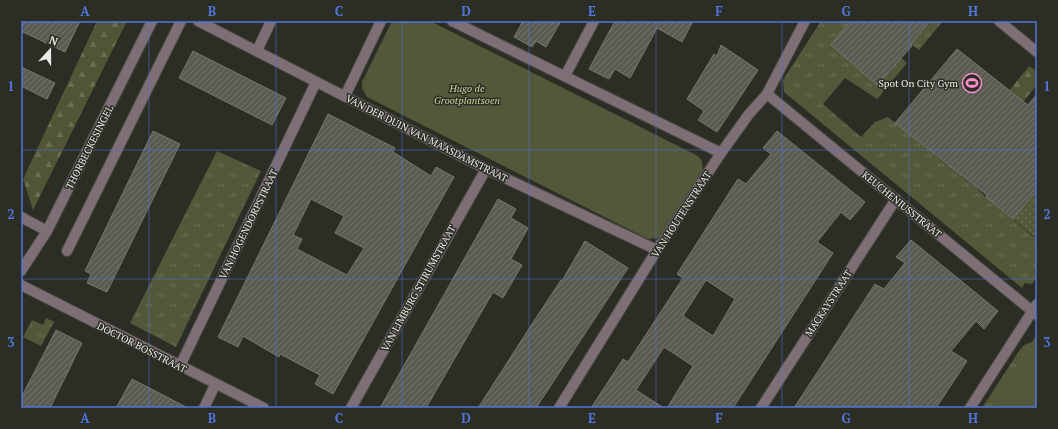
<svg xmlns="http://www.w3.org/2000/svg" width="1058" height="429" font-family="'PT Serif',serif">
<defs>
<pattern id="grass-tufts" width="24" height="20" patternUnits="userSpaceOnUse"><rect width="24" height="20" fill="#53583a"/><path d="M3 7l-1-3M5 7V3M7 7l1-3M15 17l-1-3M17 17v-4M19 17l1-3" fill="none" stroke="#6c7056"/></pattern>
<pattern id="forest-firs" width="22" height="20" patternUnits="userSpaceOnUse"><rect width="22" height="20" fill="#515536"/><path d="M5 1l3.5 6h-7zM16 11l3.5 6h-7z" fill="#6a6e53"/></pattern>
<pattern id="garden-dots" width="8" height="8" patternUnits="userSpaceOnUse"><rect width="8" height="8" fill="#53583a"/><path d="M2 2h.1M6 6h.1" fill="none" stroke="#6c7056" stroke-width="1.8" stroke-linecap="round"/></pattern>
<pattern id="building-hatch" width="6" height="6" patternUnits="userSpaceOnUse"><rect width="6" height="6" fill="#5a5c53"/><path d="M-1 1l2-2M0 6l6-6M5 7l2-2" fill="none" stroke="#72746c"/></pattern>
</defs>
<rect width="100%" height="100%" fill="#2c2d25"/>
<g fill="url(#grass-tufts)">
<polygon points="821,21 850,21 832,45 877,85 900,57 907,63 877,99 845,78 823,104 861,137 875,122 888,117 961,176 976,187 986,197 1034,237 1037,234 1037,277 1032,284 1025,283 1022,288 784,92 783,80"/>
<polygon points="930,21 943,21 919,50 911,44"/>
<polygon points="217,151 261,171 176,347 130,323"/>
<polygon points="46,318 54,322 41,346 23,337 32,320 43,325"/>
<polygon points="1037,340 1037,408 982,408 1019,351 1024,345"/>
</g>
<g fill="url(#forest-firs)">
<polygon points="97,21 127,21 33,210 23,179"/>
<polygon points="1029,66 1037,71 1037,85 961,176 948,166"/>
</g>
<g fill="#53583a">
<polygon points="392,21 430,21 698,156 702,161 703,172 663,233 658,238 648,239 367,97 362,88 362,82"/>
<polygon points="1037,334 1037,408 990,408"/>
</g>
<polygon fill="url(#garden-dots)" points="1037,190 1037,234 1035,237 1013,219"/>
<g fill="url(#building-hatch)" stroke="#75766d" fill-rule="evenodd">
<polygon points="21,21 80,21 65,52 21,31"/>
<polygon points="523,21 561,21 546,47 536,41 532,47 514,37"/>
<polygon points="615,21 693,21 682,42 657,28 630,78 615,69 609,79 589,69"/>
<polygon points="850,21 930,21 911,44 912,46 877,85 831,45"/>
<polygon points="721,45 758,70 717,132 698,120 704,111 687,99 714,54 717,56"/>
<polygon points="957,49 1028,105 1037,94 1037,190 1013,219 986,197 987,195 895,123"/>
<polygon points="193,51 286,98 272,125 179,78"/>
<polygon points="21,67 55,83 47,99 21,86"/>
<path d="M328 114 395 148 393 152 431 176 436 167 454 177 333 394 315 384 320 375 280 354 279 357 243 336 238 347 218 337ZM311 199 344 216 335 233 364 248 347 275 297 249 302 239 293 235Z"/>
<polygon points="153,131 180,144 107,292 87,283 91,274 85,271"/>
<path d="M777 131 865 202 850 220 841 212 817 242 833 253 733 408H667L693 366 664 347 636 390 664 408H591L623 359 628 362 683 278 677 274 738 179 746 184 771 154 763 148ZM706 280 735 299 713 336 683 316Z"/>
<polygon points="498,199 516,209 511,218 528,228 511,259 522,265 503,298 493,292 426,408 380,408"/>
<polygon points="911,240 998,311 984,329 976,321 951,351 967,361 936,408 794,408 875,284 884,289 905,263 896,257"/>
<polygon points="585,241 628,268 536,408 478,408 532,324 561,280 562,281"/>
<polygon points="56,330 82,343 50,408 21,408 21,398"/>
<polygon points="132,379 188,408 116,408"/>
</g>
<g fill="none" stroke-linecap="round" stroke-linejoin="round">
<g stroke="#474840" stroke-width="12">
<g id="minor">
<polyline points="198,21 486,169 657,250"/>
<polyline points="452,21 721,153"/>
<polyline points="999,21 1037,52"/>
<polyline points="257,51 271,21"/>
<polyline points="565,76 594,21"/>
<polyline points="767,94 1037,315"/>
<polyline points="345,96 381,21"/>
<polyline points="21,217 47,231"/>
<polyline points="67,251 181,21"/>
<polyline points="21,271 47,231 152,21"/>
<polyline points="21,285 264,408"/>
<polyline points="180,366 316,82"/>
<polyline points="204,408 215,385"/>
<polyline points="351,408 486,169"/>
<polyline points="559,408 657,250 721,153 749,114 767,94 805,21"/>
<polyline points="761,408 896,199"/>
<polyline points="970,408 1037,304"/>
</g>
</g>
<use href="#minor" stroke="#7e6f76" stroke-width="10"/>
</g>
<path fill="none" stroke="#5076dc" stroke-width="1" stroke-opacity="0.55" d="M149 21V408M276 21V408M402 21V408M529 21V408M656 21V408M782 21V408M909 21V408M21 150H1037M21 279H1037"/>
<defs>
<g id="stadium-ring" transform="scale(1)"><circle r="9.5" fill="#2c2d25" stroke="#fa8fc8" stroke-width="1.5"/><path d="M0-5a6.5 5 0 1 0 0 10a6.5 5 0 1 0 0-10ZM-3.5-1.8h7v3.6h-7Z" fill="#fa8fc8"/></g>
</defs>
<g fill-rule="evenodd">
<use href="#stadium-ring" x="972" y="83"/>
</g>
<g text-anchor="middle" stroke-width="3" stroke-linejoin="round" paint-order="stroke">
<g font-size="10" fill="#ebece7" stroke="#2c2d25" text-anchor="end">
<text x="958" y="87">Spot On City Gym</text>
</g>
<g font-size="10" font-style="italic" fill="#cdd69b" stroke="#2c2d25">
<text x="467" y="92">Hugo de<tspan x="467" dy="12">Grootplantsoen</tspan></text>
</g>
<g font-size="10" fill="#ebece7" stroke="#2c2d25">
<text transform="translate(427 138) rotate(27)" y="4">VAN DER DUIN VAN MAASDAMSTRAAT</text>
<text transform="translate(89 147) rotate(-63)" y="4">THORBECKESINGEL</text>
<text transform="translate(902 204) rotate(39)" y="4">KEUCHENIUSSTRAAT</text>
<text transform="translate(681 214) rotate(-57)" y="4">VAN HOUTENSTRAAT</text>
<text transform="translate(248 224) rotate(-64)" y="4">VAN HOGENDORPSTRAAT</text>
<text transform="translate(418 288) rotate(-61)" y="4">VAN LIMBURG STIRUMSTRAAT</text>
<text transform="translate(828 303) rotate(-57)" y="4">MACKAYSTRAAT</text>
<text transform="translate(142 347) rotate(27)" y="4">DOCTOR BOSSTRAAT</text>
</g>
</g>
<rect width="1058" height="429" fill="none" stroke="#2c2d25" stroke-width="44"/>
<g transform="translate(50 50) rotate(21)" stroke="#2c2d25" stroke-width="3" paint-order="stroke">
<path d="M0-3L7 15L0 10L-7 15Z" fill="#ebece7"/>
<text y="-6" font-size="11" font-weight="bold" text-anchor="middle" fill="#ebece7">N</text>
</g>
<rect x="22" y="22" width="1014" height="385" fill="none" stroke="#5076dc" stroke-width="1.5"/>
<g font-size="13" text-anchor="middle" font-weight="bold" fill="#5076dc">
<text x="85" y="16">A</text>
<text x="212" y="16">B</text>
<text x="339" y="16">C</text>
<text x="466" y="16">D</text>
<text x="592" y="16">E</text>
<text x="719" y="16">F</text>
<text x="846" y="16">G</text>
<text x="973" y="16">H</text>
<text x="11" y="91">1</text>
<text x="1047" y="91">1</text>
<text x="11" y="219">2</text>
<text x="1047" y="219">2</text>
<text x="11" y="347">3</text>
<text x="1047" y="347">3</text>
<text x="85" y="423">A</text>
<text x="212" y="423">B</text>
<text x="339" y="423">C</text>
<text x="466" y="423">D</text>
<text x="592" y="423">E</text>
<text x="719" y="423">F</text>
<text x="846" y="423">G</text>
<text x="973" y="423">H</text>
</g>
</svg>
